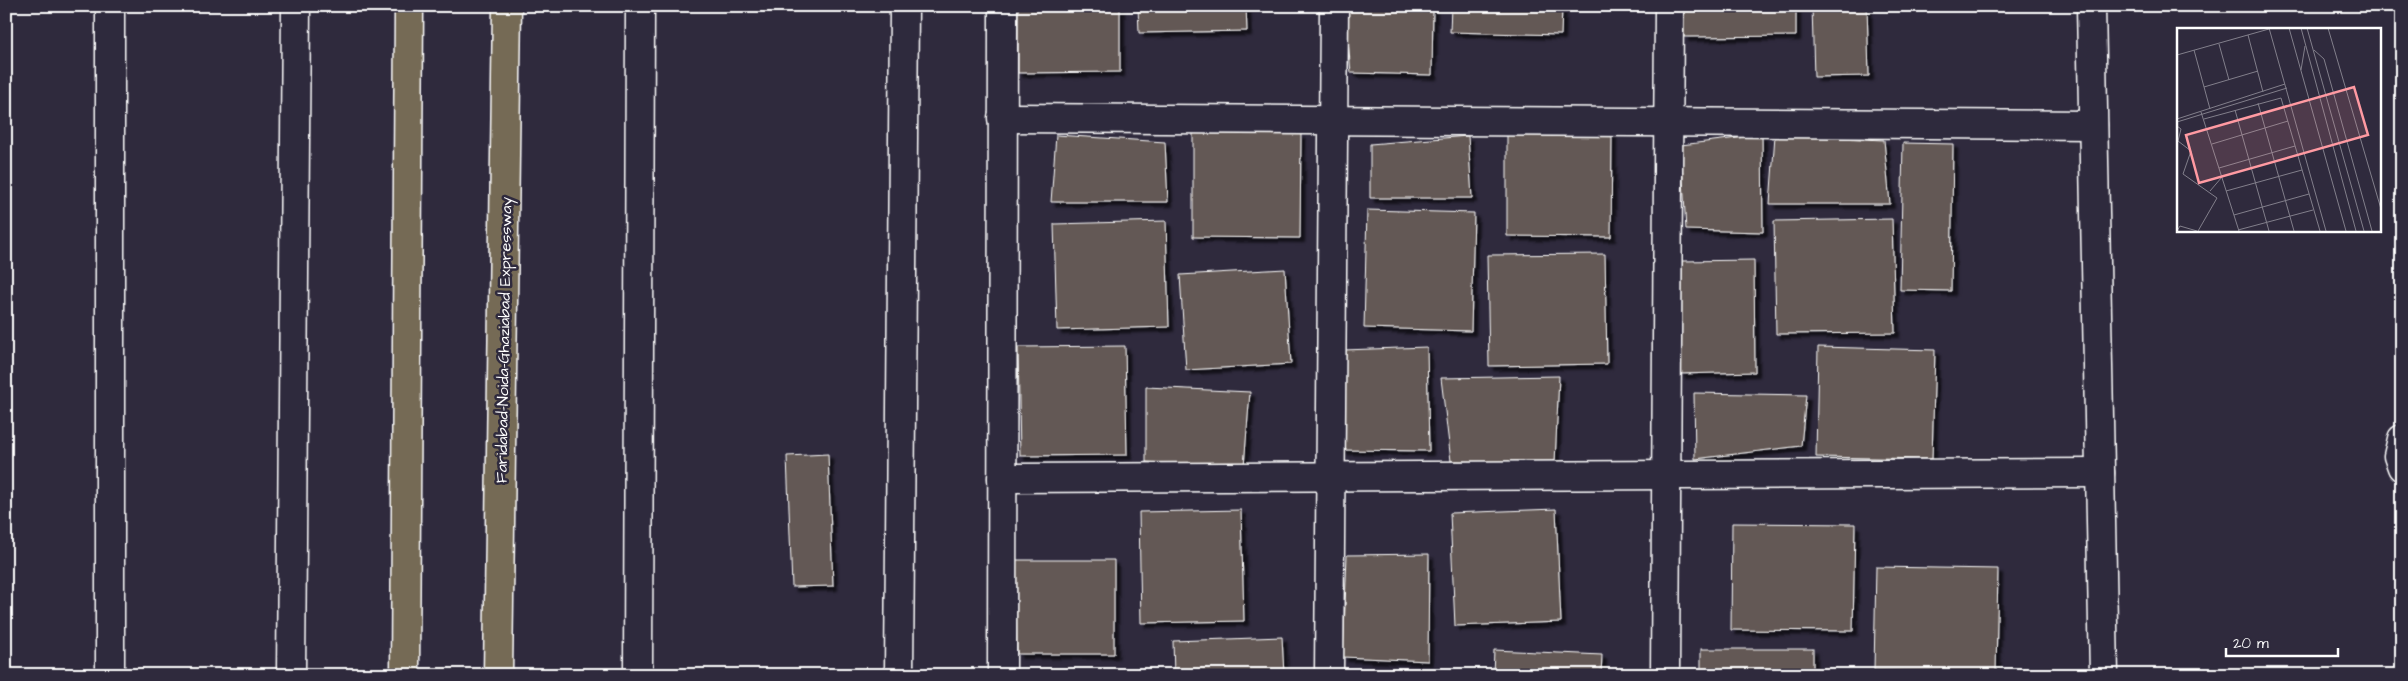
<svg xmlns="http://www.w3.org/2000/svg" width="2408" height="681" font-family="'Architects Daughter',sans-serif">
<defs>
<filter id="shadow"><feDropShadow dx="4.5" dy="4.5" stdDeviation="1" flood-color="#0009"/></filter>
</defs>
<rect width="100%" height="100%" fill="#2f2a3d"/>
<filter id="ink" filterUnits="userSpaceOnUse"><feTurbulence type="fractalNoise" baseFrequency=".02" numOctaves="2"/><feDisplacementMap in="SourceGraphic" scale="10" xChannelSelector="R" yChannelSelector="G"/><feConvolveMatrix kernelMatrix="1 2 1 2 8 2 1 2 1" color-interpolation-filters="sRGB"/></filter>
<g filter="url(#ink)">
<g fill="#645954" stroke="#fff" filter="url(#shadow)">
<polygon points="1018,6 1120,6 1120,72 1018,73"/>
<polygon points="1138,6 1246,6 1247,31 1139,33"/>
<polygon points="1345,6 1433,6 1432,75 1351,73"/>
<polygon points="1451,6 1562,6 1561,35 1450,32"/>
<polygon points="1684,6 1796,6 1796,36 1684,37"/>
<polygon points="1812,6 1867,6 1869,76 1814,77"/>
<polygon points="1193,133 1301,134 1300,238 1193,237"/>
<polygon points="1507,133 1612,134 1611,237 1507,236"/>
<polygon points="1056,135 1165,142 1168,202 1051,202"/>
<polygon points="1762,135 1763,232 1686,230 1681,145"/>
<polygon points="1775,135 1884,140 1890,204 1770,204"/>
<polygon points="1468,136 1472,198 1370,198 1370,144"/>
<polygon points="1903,143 1953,144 1951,291 1900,290"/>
<polygon points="1367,210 1474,213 1471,331 1364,328"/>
<polygon points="1892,219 1895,333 1776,334 1774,221"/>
<polygon points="1166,221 1169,327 1057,330 1054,224"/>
<polygon points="1605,254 1607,364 1489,366 1487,255"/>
<polygon points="1754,260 1755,372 1680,374 1682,261"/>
<polygon points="1285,269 1291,364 1186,370 1180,275"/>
<polygon points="1125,346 1127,455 1020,456 1018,347"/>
<polygon points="1427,347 1429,451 1342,450 1344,350"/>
<polygon points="1818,347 1935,350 1932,459 1816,457"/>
<polygon points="1559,376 1555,463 1451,461 1441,378"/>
<polygon points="1146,387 1250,392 1244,466 1146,462"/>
<polygon points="1694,393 1806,395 1801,446 1695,459"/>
<polygon points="828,454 833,586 792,587 787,456"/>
<polygon points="1556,509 1561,622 1455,626 1450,513"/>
<polygon points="1241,510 1244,621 1141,623 1139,512"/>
<polygon points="1732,523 1855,524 1853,631 1731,630"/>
<polygon points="1429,554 1428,661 1343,657 1347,555"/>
<polygon points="1016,560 1114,560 1114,654 1017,654"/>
<polygon points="1876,567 1998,569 1996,672 1874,670"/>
<polygon points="1282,637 1284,675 1174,675 1173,641"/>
<rect x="1701" y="649" width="112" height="26"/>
<polygon points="1494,650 1602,655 1601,675 1493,675"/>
</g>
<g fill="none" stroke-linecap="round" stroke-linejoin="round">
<g stroke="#fff" stroke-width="31">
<g id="street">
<polyline points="2091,6 2104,675"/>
<polyline points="1002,118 2093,125"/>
<polyline points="2402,439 2398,456 2402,467"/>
<polyline points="1002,478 2100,473"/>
<polyline points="1002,675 1003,6"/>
<polyline points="1329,675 1334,6"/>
<polyline points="1665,675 1669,6"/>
</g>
</g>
<g stroke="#fff" stroke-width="31">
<g id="secondary">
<polyline points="110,6 110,675"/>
<polyline points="291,675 296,6"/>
<polyline points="638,675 640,6"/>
<polyline points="899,675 904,6"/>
</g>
</g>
<g stroke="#fff" stroke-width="31">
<g id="primary">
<polyline points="405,675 409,6"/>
<polyline points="498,675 507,6"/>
</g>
</g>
<use href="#street" stroke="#2f2a3d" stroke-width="28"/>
<use href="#secondary" stroke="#2f2a3d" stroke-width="28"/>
<use href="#primary" stroke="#756a55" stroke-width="28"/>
</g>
</g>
<g text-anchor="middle" stroke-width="5" stroke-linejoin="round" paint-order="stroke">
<g font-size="16" fill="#fff" stroke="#2f2a3d">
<text transform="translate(503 340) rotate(-89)" y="6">Faridabad-Noida-Ghaziabad Expressway</text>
</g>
</g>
<g transform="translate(2177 28)">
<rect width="204" height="204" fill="#2f2a3d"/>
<path fill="none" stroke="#827f8b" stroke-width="1" d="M92 0 149 203M112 0 169 203M124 0 179 203M130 0 187 203M151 0 204 181M71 7 86 64M42 16 52 52M17 22 33 81M137 22 147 31 195 203M0 27 92 1M124 42 128 18M27 59 81 43M81 75 117 203M58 82 92 203M24 84 62 203M0 91 108 56M27 91 104 70 143 203M0 94 110 60M0 98 4 101 1 113 14 123 6 146 40 170 21 203M35 116 111 93M42 140 118 118M33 163 45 149M49 163 125 142M57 187 132 166M61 202 136 182M0 203 3 198 20 203"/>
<path fill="#ff9aa2" fill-opacity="0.15" stroke="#ff9aa2" stroke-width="2.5" d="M177 59 191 107 22 155 9 107Z"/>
<rect width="204" height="204" fill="none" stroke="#fff" stroke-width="2.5"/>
</g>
<rect width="2408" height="681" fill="none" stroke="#2f2a3d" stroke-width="25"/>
<rect x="12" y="12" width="2383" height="656" fill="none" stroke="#fff" stroke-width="2" filter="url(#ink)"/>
<path d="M2226 648v8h112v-8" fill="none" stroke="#ffffff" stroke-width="2.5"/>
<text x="2233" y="648" font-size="15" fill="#ffffff" stroke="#2f2a3d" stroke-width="4" paint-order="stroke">20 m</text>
</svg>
